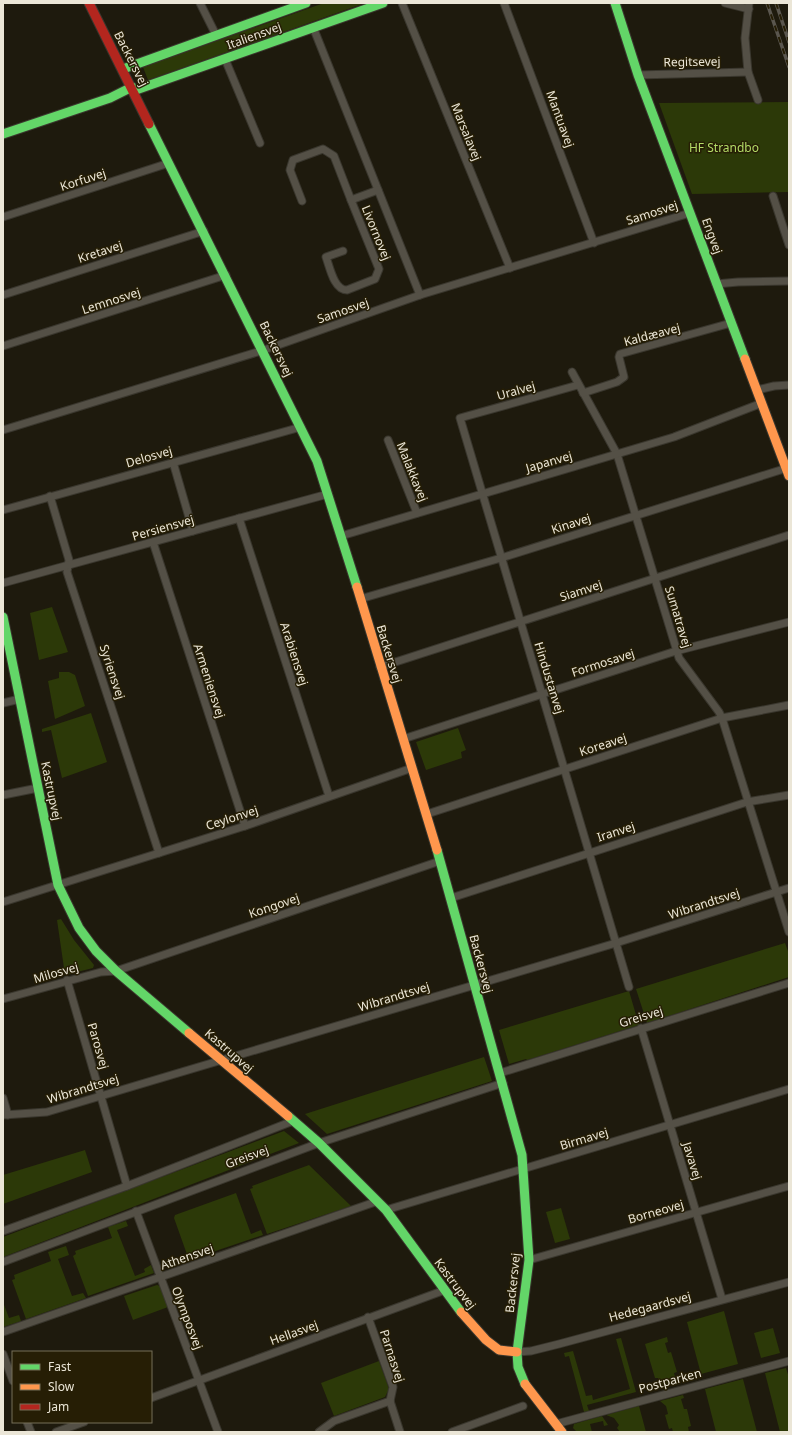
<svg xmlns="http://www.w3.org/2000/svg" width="792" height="1435" font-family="'Noto Sans',sans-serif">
<rect width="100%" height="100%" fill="#1e1a0d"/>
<g fill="#2c3908">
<polygon points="324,3 365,3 148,80 143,67"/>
<polygon points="789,102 789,192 692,194 659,103"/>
<polygon points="52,607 68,652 39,660 30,613"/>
<polygon points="59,672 69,672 75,675 85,706 55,719 48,681 59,678"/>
<polygon points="91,713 107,762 62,778 51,730 42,732 42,729"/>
<polygon points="458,728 466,750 461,752 462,758 426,770 416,742"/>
<polygon points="61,919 74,940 94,965 93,968 65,975 57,920"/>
<polygon points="785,943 789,954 789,977 647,1023 636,989"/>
<polygon points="629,991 639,1025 527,1060 526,1059 509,1064 499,1030"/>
<polygon points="484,1057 492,1081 327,1134 305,1114"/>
<polygon points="284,1131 299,1143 3,1257 3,1237"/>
<polygon points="85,1150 92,1172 3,1204 3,1175"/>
<polygon points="309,1165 351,1206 267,1234 250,1189 253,1188 252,1186"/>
<polygon points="236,1193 251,1234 261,1230 263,1235 189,1260 174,1218 175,1215"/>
<polygon points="561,1208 570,1239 555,1243 546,1212"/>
<polygon points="126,1221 128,1226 117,1230 135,1276 145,1272 144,1269 151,1265 154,1273 88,1296 73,1256 76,1254 75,1251 112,1238 108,1227"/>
<polygon points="66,1246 69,1255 58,1259 72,1296 83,1293 86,1298 26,1319 12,1280 15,1279 14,1275 51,1261 48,1252"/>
<polygon points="157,1285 160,1286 168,1307 133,1320 124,1296"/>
<polygon points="3,1302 9,1318 19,1315 21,1321 3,1327"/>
<polygon points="724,1311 738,1364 701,1374 687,1322"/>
<polygon points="773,1328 780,1353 761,1358 754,1333"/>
<polygon points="667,1337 668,1342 665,1343 668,1353 671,1352 677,1372 674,1373 676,1381 660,1385 658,1378 655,1378 645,1344"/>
<polygon points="621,1338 636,1392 587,1405 589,1411 584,1412 569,1356 565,1357 564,1353 573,1351 586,1396 592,1395 593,1400 630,1389 616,1339"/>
<polygon points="379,1361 389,1389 385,1397 334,1416 321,1383"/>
<polygon points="786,1368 789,1378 789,1432 780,1432 765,1373"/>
<polygon points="743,1379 757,1432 716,1432 705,1389"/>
<polygon points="683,1395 684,1398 681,1399 684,1409 687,1409 691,1426 688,1427 689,1432 673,1432 672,1428 669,1429 665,1415 668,1414 666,1406 660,1401"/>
<polygon points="639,1406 646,1432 620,1432 617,1428 619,1425 614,1418 606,1415"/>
<polygon points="602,1416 608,1425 604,1426 603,1421 590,1424 592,1432 577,1432 573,1428 574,1424"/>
</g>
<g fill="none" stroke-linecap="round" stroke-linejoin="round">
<g stroke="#3a372e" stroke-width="9">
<g id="street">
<polyline points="200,3 216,35"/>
<polyline points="402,3 510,268"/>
<polyline points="504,3 594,243"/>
<polyline points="725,3 749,9"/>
<polyline points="749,3 745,38 748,72 758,100"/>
<polyline points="313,27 420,295"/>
<polyline points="225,59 260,143"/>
<polyline points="638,75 748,72"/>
<polyline points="773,196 789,245"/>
<polyline points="302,201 290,170 293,160 323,149 334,156 351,200"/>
<polyline points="3,217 169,163"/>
<path d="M343 251 326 257C330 268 334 290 347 290L375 279 379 269 351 200 378 190"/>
<polyline points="716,284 738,282 789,281"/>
<polyline points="3,295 204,231"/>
<polyline points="3,346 226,275"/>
<polyline points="572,372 617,454 679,658 719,712 722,718 789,932"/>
<polyline points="578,385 460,418 629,987"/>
<polyline points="757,390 774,386 789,385"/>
<polyline points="583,393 617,382 624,377 619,357 620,354 731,323"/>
<polyline points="3,430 264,350 420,295 690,213"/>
<polyline points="388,440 417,513"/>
<polyline points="173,462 193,531"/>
<polyline points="50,496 69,560 67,572 159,853"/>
<polyline points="3,510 301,427"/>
<polyline points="239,518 329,796"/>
<polyline points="341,536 674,437 762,403"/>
<polyline points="153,542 245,826"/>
<polyline points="3,583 328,494"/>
<polyline points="360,599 501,558 787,468"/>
<polyline points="380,667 789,535"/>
<polyline points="3,703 20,699"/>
<polyline points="403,739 676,651 789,622"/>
<polyline points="3,795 38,788"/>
<polyline points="427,814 722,718 789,705"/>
<polyline points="451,898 747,802 789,795"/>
<polyline points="3,902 245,826 412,768"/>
<polyline points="67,980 127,1186"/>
<polyline points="3,999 101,972 116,971 440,861"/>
<polyline points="641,1028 722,1299"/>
<polyline points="500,1073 789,983"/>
<polyline points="3,1098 8,1115"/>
<polyline points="3,1115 47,1112 616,943 789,888"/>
<polyline points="386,1210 789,1089"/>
<polyline points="136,1211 218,1432"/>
<polyline points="3,1231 127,1186 293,1121"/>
<polyline points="529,1260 789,1186"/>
<polyline points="3,1262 319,1143 503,1083"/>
<polyline points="368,1317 393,1387 390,1401"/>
<polyline points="3,1332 378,1201"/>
<polyline points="517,1352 531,1351 559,1344 789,1282"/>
<polyline points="3,1354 13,1381"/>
<polyline points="151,1398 445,1290"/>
<polyline points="390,1401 400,1432"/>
<polyline points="27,1422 31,1432"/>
<polyline points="556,1424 789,1361"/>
<polyline points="56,1432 84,1422"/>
<polyline points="319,1432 334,1421 390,1401"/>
<polyline points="452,1432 523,1406"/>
</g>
</g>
<g stroke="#3a372e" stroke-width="11">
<g id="fast">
<polyline points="615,3 638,75 745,359"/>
<polyline points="123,69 306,3"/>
<polyline points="133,91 383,3"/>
<polyline points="149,124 317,461 357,587"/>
<polyline points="3,134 110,98 132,87"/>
<polyline points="3,617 58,885 79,928 96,951 116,971 189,1033"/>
<polyline points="437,850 522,1155 529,1260 517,1352 518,1367 525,1384"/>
<polyline points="288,1116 319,1143 386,1210 461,1312"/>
</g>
</g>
<g stroke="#3a372e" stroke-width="11">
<g id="slow">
<polyline points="745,359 789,476"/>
<polyline points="357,587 437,850"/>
<polyline points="189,1033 288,1116"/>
<polyline points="461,1312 486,1340 499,1350 517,1352"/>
<polyline points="525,1384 562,1432"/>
</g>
</g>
<g stroke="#3a372e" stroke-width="11">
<polyline id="jam" points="89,3 149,124"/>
</g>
<use href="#street" stroke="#545046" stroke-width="7"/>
<use href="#fast" stroke="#63d668" stroke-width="9"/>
<use href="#slow" stroke="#ff974d" stroke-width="9"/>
<use href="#jam" stroke="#b3261e" stroke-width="9"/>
<g stroke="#5a564e" stroke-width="3.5">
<g id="rail">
<polyline points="767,3 789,67"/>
<polyline points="776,3 789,42"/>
</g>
</g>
<use href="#rail" stroke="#261e05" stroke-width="2" stroke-dasharray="6" stroke-linecap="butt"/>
</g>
<g text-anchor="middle" stroke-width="3" stroke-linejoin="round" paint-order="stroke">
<g font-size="12" fill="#ebe6d7" stroke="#261e05">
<text transform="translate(254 36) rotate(-20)" y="4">Italiensvej</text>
<text transform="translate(131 59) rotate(63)" y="4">Backersvej</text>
<text transform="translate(692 62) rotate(-1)" y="4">Regitsevej</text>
<text transform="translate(560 119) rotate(70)" y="4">Mantuavej</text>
<text transform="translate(466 132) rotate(68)" y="4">Marsalavej</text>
<text transform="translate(83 180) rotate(-18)" y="4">Korfuvej</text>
<text transform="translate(652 213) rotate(-18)" y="4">Samosvej</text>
<text transform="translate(376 233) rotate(68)" y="4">Livornovej</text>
<text transform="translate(712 236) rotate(70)" y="4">Engvej</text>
<text transform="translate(100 252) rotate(-18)" y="4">Kretavej</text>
<text transform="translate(111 301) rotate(-18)" y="4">Lemnosvej</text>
<text transform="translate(343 311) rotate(-19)" y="4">Samosvej</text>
<text transform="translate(652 335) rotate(-15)" y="4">Kaldæavej</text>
<text transform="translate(276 349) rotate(64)" y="4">Backersvej</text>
<text transform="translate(516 391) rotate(-16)" y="4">Uralvej</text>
<text transform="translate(149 457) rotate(-16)" y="4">Delosvej</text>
<text transform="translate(549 462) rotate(-16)" y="4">Japanvej</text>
<text transform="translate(412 472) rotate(68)" y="4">Malakkavej</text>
<text transform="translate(571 524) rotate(-18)" y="4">Kinavej</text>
<text transform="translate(163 528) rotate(-16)" y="4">Persiensvej</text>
<text transform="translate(581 591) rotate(-18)" y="4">Siamvej</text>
<text transform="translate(678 617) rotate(73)" y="4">Sumatravej</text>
<text transform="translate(294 654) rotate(72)" y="4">Arabiensvej</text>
<text transform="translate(389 654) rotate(73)" y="4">Backersvej</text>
<text transform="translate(603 663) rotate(-18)" y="4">Formosavej</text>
<text transform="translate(112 672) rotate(72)" y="4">Syriensvej</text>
<text transform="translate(549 678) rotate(73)" y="4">Hindustanvej</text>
<text transform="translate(209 681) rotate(72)" y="4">Armeniensvej</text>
<text transform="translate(603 745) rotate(-18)" y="4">Koreavej</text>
<text transform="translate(51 791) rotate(78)" y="4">Kastrupvej</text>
<text transform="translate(232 818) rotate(-18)" y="4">Ceylonvej</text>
<text transform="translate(616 832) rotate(-18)" y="4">Iranvej</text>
<text transform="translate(704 904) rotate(-18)" y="4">Wibrandtsvej</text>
<text transform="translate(274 906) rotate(-19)" y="4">Kongovej</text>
<text transform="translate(481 964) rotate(75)" y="4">Backersvej</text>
<text transform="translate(56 973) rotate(-16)" y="4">Milosvej</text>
<text transform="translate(394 997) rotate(-17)" y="4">Wibrandtsvej</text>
<text transform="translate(641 1017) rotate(-17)" y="4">Greisvej</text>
<text transform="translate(98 1046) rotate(74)" y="4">Parosvej</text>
<text transform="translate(229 1051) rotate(41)" y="4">Kastrupvej</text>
<text transform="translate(83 1089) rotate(-17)" y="4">Wibrandtsvej</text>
<text transform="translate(584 1139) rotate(-17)" y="4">Birmavej</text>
<text transform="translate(247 1157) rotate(-20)" y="4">Greisvej</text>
<text transform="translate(692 1161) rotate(73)" y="4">Javavej</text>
<text transform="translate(656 1212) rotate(-16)" y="4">Borneovej</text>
<text transform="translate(187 1257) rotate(-19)" y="4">Athensvej</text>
<text transform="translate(513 1283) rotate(-84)" y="4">Backersvej</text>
<text transform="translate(455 1284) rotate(53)" y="4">Kastrupvej</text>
<text transform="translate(650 1307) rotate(-15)" y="4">Hedegaardsvej</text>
<text transform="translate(187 1318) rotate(69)" y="4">Olymposvej</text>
<text transform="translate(294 1333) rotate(-20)" y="4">Hellasvej</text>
<text transform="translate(392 1356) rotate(72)" y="4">Parnasvej</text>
<text transform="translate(670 1381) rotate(-15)" y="4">Postparken</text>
</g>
<g font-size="12" fill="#b3db66" stroke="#261e05">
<text x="724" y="152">HF Strandbo</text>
</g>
</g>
<rect width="792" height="1435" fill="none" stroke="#ebe6d7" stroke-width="8"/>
<rect x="12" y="1351" width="140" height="72" fill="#261e05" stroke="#756e59"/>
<rect x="20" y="1364" width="20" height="6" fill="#63d668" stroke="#756e59"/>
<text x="48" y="1371" font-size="12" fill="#ebe6d7">Fast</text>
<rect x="20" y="1384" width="20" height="6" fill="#ff974d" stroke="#756e59"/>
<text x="48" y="1391" font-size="12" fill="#ebe6d7">Slow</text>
<rect x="20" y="1404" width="20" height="6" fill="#b3261e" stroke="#756e59"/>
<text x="48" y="1411" font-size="12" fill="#ebe6d7">Jam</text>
</svg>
